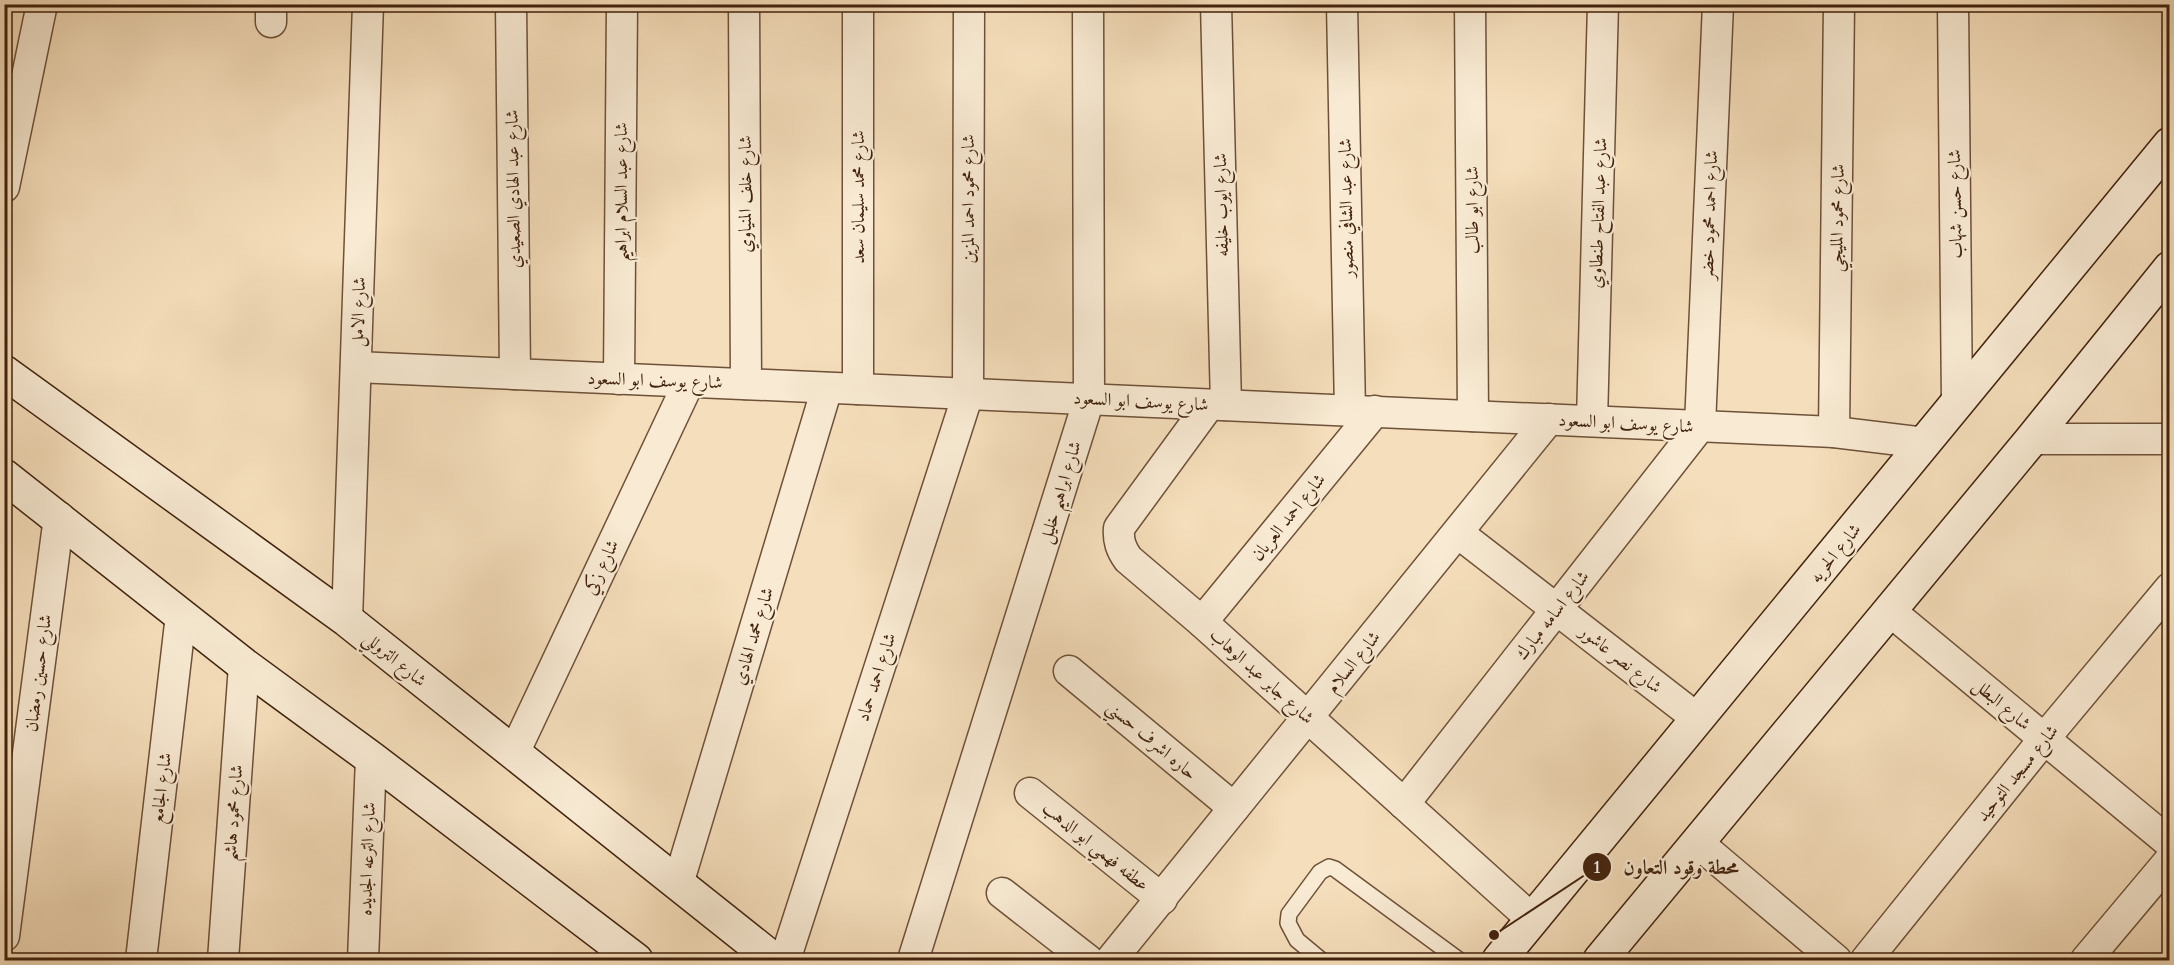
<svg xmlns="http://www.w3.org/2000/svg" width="2174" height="965" font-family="Cardo,Amiri,serif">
<rect width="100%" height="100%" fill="#f5debb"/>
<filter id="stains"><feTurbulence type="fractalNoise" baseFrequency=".00333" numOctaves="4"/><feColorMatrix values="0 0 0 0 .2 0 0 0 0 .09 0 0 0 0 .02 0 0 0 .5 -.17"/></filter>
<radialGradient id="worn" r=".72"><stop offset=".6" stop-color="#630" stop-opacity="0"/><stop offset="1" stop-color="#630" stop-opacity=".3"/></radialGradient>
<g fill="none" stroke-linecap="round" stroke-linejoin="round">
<g stroke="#6e5138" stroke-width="18">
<polyline id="lane" points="1321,960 1297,940 1288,923 1289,914 1320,872 1329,867 1335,869 1459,960"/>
</g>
<g stroke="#6e5138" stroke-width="33">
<g id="street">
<polyline points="511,4 515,374"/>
<polyline points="744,4 746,384"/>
<polyline points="1216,4 1226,405"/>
<polyline points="1342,4 1350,411"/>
<polyline points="1470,4 1473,416"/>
<polyline points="1953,4 1957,403"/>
<polyline points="271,22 271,4"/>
<polyline points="4,187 42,4"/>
<polyline points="356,367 1834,432 1925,443"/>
<polyline points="619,379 622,4"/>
<polyline points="858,389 858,4"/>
<path d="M1209 405 1119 528C1118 541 1121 549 1128 559L1202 622 1533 920"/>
<polyline points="1592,421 1603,4"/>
<polyline points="1834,432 1839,4"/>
<polyline points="2032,439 2170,439"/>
<polyline points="1458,533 1698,719"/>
<polyline points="1890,611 2170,843"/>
<polyline points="347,620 368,4"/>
<polyline points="1202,622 1375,411"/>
<polyline points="1069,671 1234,808"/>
<polyline points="514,753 689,382"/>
<polyline points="1030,793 1162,899"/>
<polyline points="1404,804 1700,426 1718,4"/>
<polyline points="1698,843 1836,960"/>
<polyline points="678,884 827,388"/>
<polyline points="1002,893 1088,960"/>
<polyline points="4,936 59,517"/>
<polyline points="141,960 181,615"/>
<polyline points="223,960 244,665"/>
<polyline points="363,960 371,758"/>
<polyline points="785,960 968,394 969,4"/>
<polyline points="913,960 1089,399 1088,4"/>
<polyline points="1111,960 1549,419"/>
<polyline points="1866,960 2044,739 2170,588"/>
<polyline points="2086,960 2170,860"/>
</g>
</g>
<g stroke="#41220d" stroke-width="36">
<g id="secondary">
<polyline points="4,372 347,620 774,960"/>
<polyline points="4,476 244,665 371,758 636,960"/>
<polyline points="1499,960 2170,144"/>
<polyline points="1600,960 2032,439 2170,268"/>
</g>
</g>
<use href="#lane" stroke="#f8ead3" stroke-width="15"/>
<use href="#street" stroke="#f8ead3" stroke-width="30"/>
<use href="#secondary" stroke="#f8ead3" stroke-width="33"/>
</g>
<g text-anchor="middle" stroke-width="4.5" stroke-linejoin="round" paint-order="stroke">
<g font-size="18" fill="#41220d" stroke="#f8ead3">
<text transform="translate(513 189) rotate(-91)" y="6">شارع عبد الهادي الصعيدي</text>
<text transform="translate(621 192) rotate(-90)" y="6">شارع عبد السلام ابراهيم</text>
<text transform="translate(745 194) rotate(-90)" y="6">شارع خلف المنياوي</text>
<text transform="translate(858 197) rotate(-90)" y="6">شارع محمد سليمان سعد</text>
<text transform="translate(968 199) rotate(-90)" y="6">شارع محمود احمد المزين</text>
<text transform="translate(1955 204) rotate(-91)" y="6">شارع حسن شهاب</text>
<text transform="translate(1221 205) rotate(-91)" y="6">شارع ايوب خليفه</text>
<text transform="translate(1346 208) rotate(-91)" y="6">شارع عبد الشافي منصور</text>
<text transform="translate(1472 210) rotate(-90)" y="6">شارع ابو طالب</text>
<text transform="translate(1598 213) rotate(-88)" y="6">شارع عبد الفتاح طنطاوي</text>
<text transform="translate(1709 215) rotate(-88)" y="6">شارع احمد محمود خضر</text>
<text transform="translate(1837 218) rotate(-89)" y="6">شارع محمود المليجي</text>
<text transform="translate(358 312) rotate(-88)" y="6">شارع الامل</text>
<text transform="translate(655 380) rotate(2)" y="6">شارع يوسف ابو السعود</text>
<text transform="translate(1141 401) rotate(3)" y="6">شارع يوسف ابو السعود</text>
<text transform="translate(1626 423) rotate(3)" y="6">شارع يوسف ابو السعود</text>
<text transform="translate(1060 492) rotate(-73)" y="6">شارع ابراهيم خليل</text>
<text transform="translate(1288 517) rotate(-51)" y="6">شارع احمد العريان</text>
<text transform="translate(1835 553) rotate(-51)" y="6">شارع الحريه</text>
<text transform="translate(601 567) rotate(-65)" y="6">شارع زكي</text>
<text transform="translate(1552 615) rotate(-52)" y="6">شارع اسامه مبارك</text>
<text transform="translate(753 636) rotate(-73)" y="6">شارع محمد الهادي</text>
<text transform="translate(395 659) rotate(39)" y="6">شارع التروللي</text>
<text transform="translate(1621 659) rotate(38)" y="6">شارع نصر عاشور</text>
<text transform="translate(1353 662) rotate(-51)" y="6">شارع السلام</text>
<text transform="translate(38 673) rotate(-83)" y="6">شارع حسين رمضان</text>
<text transform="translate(1262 676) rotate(42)" y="6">شارع جابر عبد الوهاب</text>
<text transform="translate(876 677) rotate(-72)" y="6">شارع احمد حماد</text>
<text transform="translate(2002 704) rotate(40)" y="6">شارع البطل</text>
<text transform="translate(1152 740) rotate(40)" y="6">حاره اشرف حسني</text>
<text transform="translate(2017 773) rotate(-51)" y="6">شارع مسجد التوحيد</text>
<text transform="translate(161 788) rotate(-83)" y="6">شارع الجامع</text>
<text transform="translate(233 813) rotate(-86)" y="6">شارع محمود هاشم</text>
<text transform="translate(1096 846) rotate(39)" y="6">عطفه فهمي ابو الدهب</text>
<text transform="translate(367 859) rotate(-88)" y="6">شارع الترعه الجديده</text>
</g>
</g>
<path fill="none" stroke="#41220d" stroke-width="2" d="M1494 935L1597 867"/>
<g fill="#41220d" stroke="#f8ead3" stroke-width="2">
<circle cx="1494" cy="935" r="6"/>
<circle cx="1597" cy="867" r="15"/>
</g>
<g font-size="18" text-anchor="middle" font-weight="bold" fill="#fff">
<text x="1597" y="873">1</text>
</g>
<g font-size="20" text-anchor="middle" font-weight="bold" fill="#41220d" stroke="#f8ead3" stroke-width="4.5" stroke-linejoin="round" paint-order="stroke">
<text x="1681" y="874">محطة وقود التعاون</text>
</g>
<rect width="2174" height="965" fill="none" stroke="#f5debb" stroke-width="24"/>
<rect x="6" y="6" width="2162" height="953" fill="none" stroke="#41220d" stroke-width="3"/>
<rect x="12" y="12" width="2150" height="941" fill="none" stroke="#41220d" stroke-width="1.5"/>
<rect width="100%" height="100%" filter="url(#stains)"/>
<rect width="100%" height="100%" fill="url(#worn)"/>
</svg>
